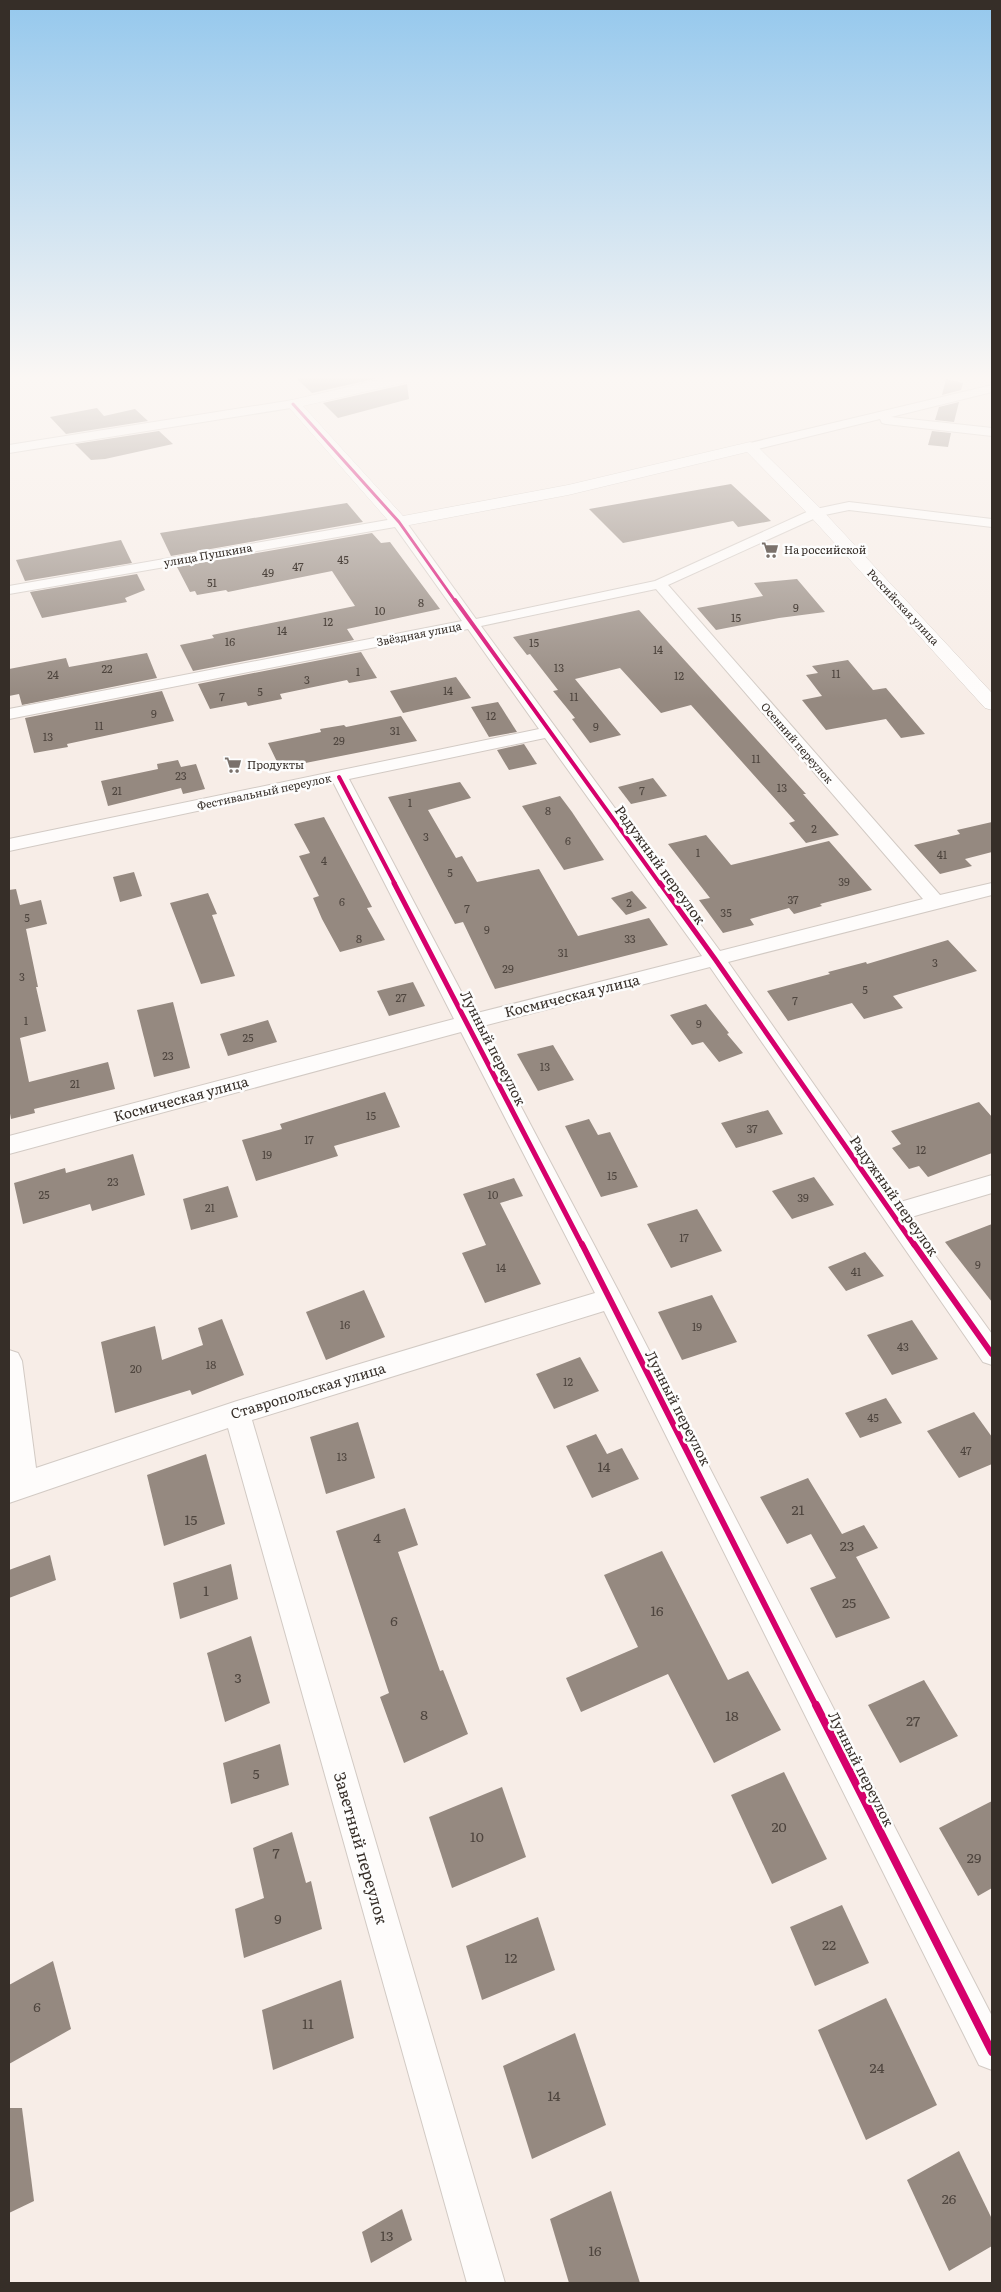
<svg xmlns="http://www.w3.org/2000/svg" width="1001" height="2292" font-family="Literata,serif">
<rect width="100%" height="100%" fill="#f7ede7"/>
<g fill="#958980">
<polygon points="296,378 378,378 312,393"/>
<polygon points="946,379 963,383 961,390 942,395"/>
<polygon points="407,384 409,399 338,418 323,403"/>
<polygon points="959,402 954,422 935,420 939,407"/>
<polygon points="97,408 104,416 135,409 148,421 66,434 50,417"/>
<polygon points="159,431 173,444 105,459 91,460 75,444"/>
<polygon points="932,431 951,433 948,447 928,445"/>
<polygon points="731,484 771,521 738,527 733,521 623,543 589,509"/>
<polygon points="347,503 363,522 171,556 160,533"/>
<polygon points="372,533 381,543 390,542 440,609 347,629 354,640 193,671 180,645 214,638 212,635 355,606 332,571 228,592 226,590 197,595 195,591 190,592 177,567"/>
<polygon points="121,540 132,563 25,581 16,560"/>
<polygon points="137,574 145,590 125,598 127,602 42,618 30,592"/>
<polygon points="797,579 825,612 779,618 716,630 697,608 763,596 754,583"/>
<polygon points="639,610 806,794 803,794 839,835 806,843 789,823 795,821 691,705 661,713 620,668 575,679 621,735 590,743 572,719 575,718 553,691 558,690 530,654 527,655 513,637"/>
<polygon points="361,652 377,678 349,683 347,680 280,694 282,699 248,706 246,702 210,709 198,684"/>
<polygon points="147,653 157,678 22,705 19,694 9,696 9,669 66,658 69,667"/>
<polygon points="848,660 873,690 886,688 925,734 901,738 886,719 826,730 802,700 822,696 806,675 818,673 812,666"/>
<polygon points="456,677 471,698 403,713 390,691"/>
<polygon points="162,691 174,721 67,744 68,747 34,753 25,718"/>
<polygon points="498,702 517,732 489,737 471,707"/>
<polygon points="401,716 417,741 280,768 268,743 321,732 320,729 344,725 346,727"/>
<polygon points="524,744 537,764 509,770 497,750"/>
<polygon points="178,760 181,767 196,764 205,789 183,794 181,788 108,806 101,781 158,769 157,764"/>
<polygon points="653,778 667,796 631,804 618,787"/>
<polygon points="460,782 471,798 428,810 456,858 462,856 477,882 539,869 578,936 649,918 668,945 495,989 463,922 455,924 388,797"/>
<polygon points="560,796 572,812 604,860 564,870 522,806"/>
<polygon points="324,817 362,888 372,907 367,908 385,940 340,952 322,919 313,898 319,896 299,856 310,853 294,824"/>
<polygon points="992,822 992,852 965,859 972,866 940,874 914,845 960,834 957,830"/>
<polygon points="706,835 731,865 829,841 872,890 820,904 822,906 794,914 789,908 750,919 754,925 723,933 699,900 710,898 668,844"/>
<polygon points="134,872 142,896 120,902 113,877"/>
<polygon points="16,889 20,905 41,900 47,924 26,929 38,987 36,987 46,1031 20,1038 29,1082 108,1062 115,1089 34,1109 35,1113 11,1119 9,1108 9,890"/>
<polygon points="632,891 647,908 626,915 611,898"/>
<polygon points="208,893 217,914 212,915 235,976 201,984 170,903"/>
<polygon points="948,940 977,971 893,996 903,1008 864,1019 852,1003 788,1021 767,991 830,974 828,972 866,962 867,964"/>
<polygon points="413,982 425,1006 389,1016 377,991"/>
<polygon points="173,1002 190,1068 154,1077 137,1010"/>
<polygon points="706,1004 729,1033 727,1034 743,1053 719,1062 703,1042 692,1045 670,1015"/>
<polygon points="268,1020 277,1042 228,1056 220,1034"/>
<polygon points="553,1045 574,1080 538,1091 517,1054"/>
<polygon points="385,1092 400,1127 334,1146 338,1156 256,1181 242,1140 282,1129 280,1124"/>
<polygon points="979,1102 992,1117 992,1153 928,1177 919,1166 909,1169 892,1148 901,1144 891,1131"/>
<polygon points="768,1110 783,1134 736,1148 721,1123"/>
<polygon points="589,1119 598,1135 610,1132 638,1187 601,1197 565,1126"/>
<polygon points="133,1154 145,1195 92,1211 90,1204 23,1224 14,1183 65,1168 66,1173"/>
<polygon points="814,1177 834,1205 792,1219 772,1191"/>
<polygon points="514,1178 523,1196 500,1203 541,1284 485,1303 462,1253 486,1245 463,1194"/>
<polygon points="228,1186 238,1217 191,1230 183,1199"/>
<polygon points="697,1209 722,1251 671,1268 647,1224"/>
<polygon points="992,1224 992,1302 945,1242"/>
<polygon points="865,1252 884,1276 846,1291 828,1267"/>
<polygon points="364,1290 385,1337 326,1360 306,1312"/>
<polygon points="712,1295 737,1342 682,1360 658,1312"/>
<polygon points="222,1319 244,1375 192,1395 190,1390 115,1413 101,1342 155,1326 162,1360 203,1345 198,1328"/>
<polygon points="912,1320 938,1359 892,1375 867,1335"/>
<polygon points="580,1357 599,1391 554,1409 536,1374"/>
<polygon points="886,1398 902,1423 860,1438 845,1413"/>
<polygon points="974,1412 992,1437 992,1464 959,1478 927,1431"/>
<polygon points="358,1422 375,1478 326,1494 310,1437"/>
<polygon points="596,1434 607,1454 622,1448 639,1479 592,1498 566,1446"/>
<polygon points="206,1454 225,1524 164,1546 147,1475"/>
<polygon points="808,1478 842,1534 864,1525 878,1548 856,1557 890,1618 836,1638 810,1588 836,1578 811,1534 787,1544 760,1497"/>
<polygon points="405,1508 418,1545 398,1552 440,1671 443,1670 468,1734 404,1763 380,1697 389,1693 336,1531"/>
<polygon points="662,1551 728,1680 748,1671 781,1730 714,1763 668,1674 581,1712 566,1678 638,1647 604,1575"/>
<polygon points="50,1555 56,1580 9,1598 9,1570"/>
<polygon points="231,1564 238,1599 180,1619 173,1583"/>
<polygon points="251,1636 270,1703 225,1722 207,1653"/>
<polygon points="924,1680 958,1736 900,1763 868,1705"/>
<polygon points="280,1744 289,1785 231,1804 223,1763"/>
<polygon points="784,1772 827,1859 772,1884 731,1795"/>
<polygon points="502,1787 526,1857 452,1888 429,1817"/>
<polygon points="992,1801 992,1888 978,1896 939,1828"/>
<polygon points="292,1832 306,1883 311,1881 322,1929 244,1958 235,1909 264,1898 253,1848"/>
<polygon points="842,1905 869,1963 815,1986 790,1927"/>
<polygon points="538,1917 555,1970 482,2000 466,1946"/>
<polygon points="53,1961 71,2029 9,2064 9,1985"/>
<polygon points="341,1980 354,2038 273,2070 262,2010"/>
<polygon points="886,1998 937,2105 866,2140 818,2030"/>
<polygon points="575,2033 606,2125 532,2159 503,2066"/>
<polygon points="9,2108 22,2108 34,2201 9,2213"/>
<polygon points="959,2151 992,2219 992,2246 949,2271 907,2180"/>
<polygon points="611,2191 640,2283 569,2283 550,2219"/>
<polygon points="402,2209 412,2240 371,2263 362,2232"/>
</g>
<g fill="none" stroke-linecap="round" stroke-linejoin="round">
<g stroke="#d2cac4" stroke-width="2">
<g id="street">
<polygon points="992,385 992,392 891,417 992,428 992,436 886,424 882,423 880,419 750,451 744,447 750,443"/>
<polygon points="293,400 297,401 299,404 297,407 9,453 9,445"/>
<path d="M849 502 992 519V527L849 510 820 516 668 585 940 895 992 883V895L728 962 897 1203 992 1175V1193L908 1218 992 1334V1365L983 1362 710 967 479 1027 619 1292 992 2016V2070L979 2065 604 1311 252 1420 505 2283H467L228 1428 9 1503V1350L18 1353 22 1361 36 1468 237 1401 595 1293 461 1032 9 1154V1136L454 1019 333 782 9 851V839L539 729 468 629 9 719V709L462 621 395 527 9 594V586L399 518 404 519 476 619 655 581 811 510ZM656 589 923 899 720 951 481 626ZM545 738 702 956 473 1014 349 779Z"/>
</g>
</g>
<g stroke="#d2cac4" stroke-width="1">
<polygon id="secondary" points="387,378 413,378 411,381 303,406 403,516 568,485 750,442 755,444 822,510 992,693 992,710 985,708 810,516 747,452 568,495 399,527 393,526 286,404 288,401"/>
</g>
<use href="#street" fill="#fefcfb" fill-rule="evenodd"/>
<use href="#secondary" fill="#fefcfb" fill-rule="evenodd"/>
<g stroke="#fdfdfd" stroke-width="5">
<polyline id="cycleway-far4" points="293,404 399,522 455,601"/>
</g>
<g stroke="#fdfdfd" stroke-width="6">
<g id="cycleway-far3">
<polyline points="455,600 660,884"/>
<polyline points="339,777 395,884"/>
</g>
</g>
<g stroke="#fdfdfd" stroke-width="8">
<g id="cycleway-far2">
<polyline points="394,883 582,1245"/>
<polyline points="660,883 715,959 914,1245"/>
</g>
</g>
<g stroke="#fdfdfd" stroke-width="9">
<g id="cycleway-far1">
<polyline points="582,1244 816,1706"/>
<polyline points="914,1244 992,1354"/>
</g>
</g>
<g stroke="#fdfdfd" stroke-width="11">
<polyline id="cycleway" points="816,1705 992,2052"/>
</g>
<use href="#cycleway-far4" stroke="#d6006c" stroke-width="3"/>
<use href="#cycleway-far3" stroke="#d6006c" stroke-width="4"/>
<use href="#cycleway-far2" stroke="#d6006c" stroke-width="5"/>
<use href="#cycleway-far1" stroke="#d6006c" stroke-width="6"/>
<use href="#cycleway" stroke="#d6006c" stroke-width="8"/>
</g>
<linearGradient id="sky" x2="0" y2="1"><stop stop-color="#95c8ed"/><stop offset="0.54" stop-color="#fbf7f4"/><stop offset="1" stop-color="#fbf7f4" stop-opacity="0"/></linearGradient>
<rect width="1001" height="699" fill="url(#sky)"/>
<defs>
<g id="supermarket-bare" transform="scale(1.35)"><path d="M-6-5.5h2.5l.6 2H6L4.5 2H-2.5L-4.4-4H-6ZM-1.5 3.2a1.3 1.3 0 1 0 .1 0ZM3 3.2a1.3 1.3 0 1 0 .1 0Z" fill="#7a716b" stroke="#fdfdfd" stroke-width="2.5" paint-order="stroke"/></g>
</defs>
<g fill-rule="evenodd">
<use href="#supermarket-bare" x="770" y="550"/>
<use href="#supermarket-bare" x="233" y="765"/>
</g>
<g text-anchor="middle" stroke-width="5" stroke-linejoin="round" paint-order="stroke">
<g font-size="11" fill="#362e28" stroke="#fdfdfd" text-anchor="start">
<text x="784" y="554">На российской</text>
<text x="247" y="769">Продукты</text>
</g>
<g font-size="11" fill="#362e28" stroke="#fdfdfd">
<text transform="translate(208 555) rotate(-10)" y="4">улица Пушкина</text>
<text transform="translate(903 607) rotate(47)" y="4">Российская улица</text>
<text transform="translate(419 634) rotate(-11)" y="4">Звёздная улица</text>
<text transform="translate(797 743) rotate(49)" y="4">Осенний переулок</text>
<text transform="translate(264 792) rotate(-12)" y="4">Фестивальный переулок</text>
</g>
<g font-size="11" fill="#4e453e">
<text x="343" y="564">45</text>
<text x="298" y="571">47</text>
<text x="268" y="577">49</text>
<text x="212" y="587">51</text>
<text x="421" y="607">8</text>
<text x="796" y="612">9</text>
<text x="380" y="615">10</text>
<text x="736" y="622">15</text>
<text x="328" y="626">12</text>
<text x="282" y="635">14</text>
<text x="230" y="646">16</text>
<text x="534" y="647">15</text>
<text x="658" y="654">14</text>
<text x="559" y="672">13</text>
<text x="107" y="673">22</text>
<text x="358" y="676">1</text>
<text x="836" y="678">11</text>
<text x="53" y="679">24</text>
<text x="679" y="680">12</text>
<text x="307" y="684">3</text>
<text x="448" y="695">14</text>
<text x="260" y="696">5</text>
<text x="222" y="701">7</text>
<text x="574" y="701">11</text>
<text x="154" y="718">9</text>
<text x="491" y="720">12</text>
<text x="99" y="730">11</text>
<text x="596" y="731">9</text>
<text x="395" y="735">31</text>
<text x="48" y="741">13</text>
<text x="339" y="745">29</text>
<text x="756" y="763">11</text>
<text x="181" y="780">23</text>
<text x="782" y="792">13</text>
<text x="117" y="795">21</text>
<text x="642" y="795">7</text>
<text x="410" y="807">1</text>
<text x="548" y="815">8</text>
<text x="814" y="833">2</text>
<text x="426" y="841">3</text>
<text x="568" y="845">6</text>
<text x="698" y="857">1</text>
<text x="942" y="859">41</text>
<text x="324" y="865">4</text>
<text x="450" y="877">5</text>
<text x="844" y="886">39</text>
<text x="793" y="904">37</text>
<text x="342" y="906">6</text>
<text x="629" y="907">2</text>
<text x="467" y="913">7</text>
<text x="726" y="917">35</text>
<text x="27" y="922">5</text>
<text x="487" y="934">9</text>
<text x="359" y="943">8</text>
<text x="630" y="943">33</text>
<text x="563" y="957">31</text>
<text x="935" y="967">3</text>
<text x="508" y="973">29</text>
<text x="22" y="981">3</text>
<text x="865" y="994">5</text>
<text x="401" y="1002">27</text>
<text x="795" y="1005">7</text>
<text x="26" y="1025">1</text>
<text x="699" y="1028">9</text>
<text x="248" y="1042">25</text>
<text x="168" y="1060">23</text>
<text x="545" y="1071">13</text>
<text x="75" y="1088">21</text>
<text x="371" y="1120">15</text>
<text x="752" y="1133">37</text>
<text x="309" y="1144">17</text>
<text x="921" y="1154">12</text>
<text x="267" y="1159">19</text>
<text x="612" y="1180">15</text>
<text x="113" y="1186">23</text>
<text x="44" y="1199">25</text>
<text x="493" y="1199">10</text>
<text x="803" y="1202">39</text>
<text x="210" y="1212">21</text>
<text x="684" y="1242">17</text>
<text x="978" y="1269">9</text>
<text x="501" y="1272">14</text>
<text x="856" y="1276">41</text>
<text x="345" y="1329">16</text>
<text x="697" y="1331">19</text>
<text x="903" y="1351">43</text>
<text x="211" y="1369">18</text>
<text x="136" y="1373">20</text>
<text x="568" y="1386">12</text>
<text x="873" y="1422">45</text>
<text x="966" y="1455">47</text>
<text x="342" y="1461">13</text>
</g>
<g font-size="14" fill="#362e28" stroke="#fdfdfd">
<text transform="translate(660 865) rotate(54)" y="5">Радужный переулок</text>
<text transform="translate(572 996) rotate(-14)" y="5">Космическая улица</text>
<text transform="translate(493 1048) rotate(63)" y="5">Лунный переулок</text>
<text transform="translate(181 1099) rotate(-15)" y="5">Космическая улица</text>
<text transform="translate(894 1196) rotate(55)" y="5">Радужный переулок</text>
<text transform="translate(308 1391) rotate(-17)" y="5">Ставропольская улица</text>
<text transform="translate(678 1408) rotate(63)" y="5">Лунный переулок</text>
<text transform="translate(861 1769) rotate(63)" y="5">Лунный переулок</text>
</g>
<g font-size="14" fill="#4e453e">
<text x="604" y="1472">14</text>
<text x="798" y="1515">21</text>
<text x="191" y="1525">15</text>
<text x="377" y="1543">4</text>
<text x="847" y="1551">23</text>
<text x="206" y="1596">1</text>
<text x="849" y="1608">25</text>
<text x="657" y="1616">16</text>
<text x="394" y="1626">6</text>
<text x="238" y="1683">3</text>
<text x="424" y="1720">8</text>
<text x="732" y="1721">18</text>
<text x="913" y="1726">27</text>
<text x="256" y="1779">5</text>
<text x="779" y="1832">20</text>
<text x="477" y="1842">10</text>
<text x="276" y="1858">7</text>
<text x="974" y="1863">29</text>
<text x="278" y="1924">9</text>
<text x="829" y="1950">22</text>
<text x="511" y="1963">12</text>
<text x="37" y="2012">6</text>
<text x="308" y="2029">11</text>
<text x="877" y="2073">24</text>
<text x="554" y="2101">14</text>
<text x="949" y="2204">26</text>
<text x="387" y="2241">13</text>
<text x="595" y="2256">16</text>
</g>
<g font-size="16" fill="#362e28" stroke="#fdfdfd">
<text transform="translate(361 1848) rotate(74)" y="6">Заветный переулок</text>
</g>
</g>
<rect width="1001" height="2292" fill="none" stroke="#362e28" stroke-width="20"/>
</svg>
